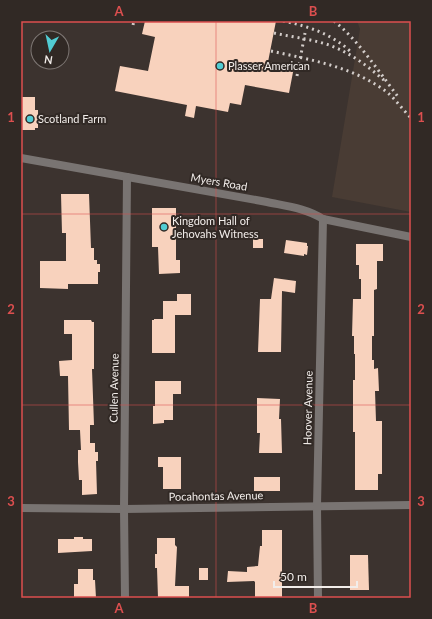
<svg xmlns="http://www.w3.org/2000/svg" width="432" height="619" font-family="Lato,sans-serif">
<rect width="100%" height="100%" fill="#3c332f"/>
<polygon fill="#493c34" points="357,21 411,21 411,212 332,197 360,29"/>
<g fill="#f8d2bd">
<polygon points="145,21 276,21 268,62 294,67 289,93 245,85 241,105 230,103 228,112 196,106 194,118 185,116 187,105 115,91 120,66 148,71 155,37 142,34"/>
<polygon points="21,97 35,97 35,110 38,110 38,128 35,128 35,130 21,130"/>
<polygon points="61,194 89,194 91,248 94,248 94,260 97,260 97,264 100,264 100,272 98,272 98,284 68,284 68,289 40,288 40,261 66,261 66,233 62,233"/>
<polygon points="152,208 176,208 176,260 180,260 180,273 159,274 158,247 152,247"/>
<rect x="253" y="239" width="10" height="9"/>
<polygon points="286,240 307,243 307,246 308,246 307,255 304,254 304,256 284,253"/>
<polygon points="356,244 383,244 383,261 377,261 377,289 374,290 374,336 372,336 372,360 374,360 374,369 378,368 379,391 375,391 376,421 382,421 382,474 378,474 378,490 355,490 355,432 353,432 353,380 355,380 355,354 354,354 354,336 352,336 353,299 361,299 361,279 359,279 359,265 356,265"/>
<polygon points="274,278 296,281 295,293 282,291 281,352 258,352 260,299 271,299"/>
<polygon points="177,294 191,294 191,315 175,315 175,353 152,353 152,320 154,320 154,319 163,319 163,301 177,301"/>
<polygon points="64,320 91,320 92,322 94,322 94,369 92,369 94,425 90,425 90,443 95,443 95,452 98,452 98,461 96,461 97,494 82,495 82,480 79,480 78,462 78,450 81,450 80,430 69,430 68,376 60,376 59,361 72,360 72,334 64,334"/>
<polygon points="155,381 181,381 181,394 173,394 173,420 164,420 164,423 153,424 153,406 155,406"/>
<polygon points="257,398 280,399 279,419 281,419 282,453 259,453 260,433 257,433"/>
<polygon points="158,457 181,457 181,489 163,489 163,467 158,467"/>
<rect x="254" y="477" width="26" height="14"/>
<polygon points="262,530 282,530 282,598 255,598 255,582 254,581 227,582 228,571 247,572 247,567 258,566 260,546 262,546"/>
<polygon points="74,537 83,537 83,539 92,539 92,551 58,553 58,539 74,539"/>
<polygon points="157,538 175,538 175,545 177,547 175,586 189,586 189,598 158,598 157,568 155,568 155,554 157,554"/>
<polygon points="350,555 368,555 369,590 350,590"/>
<rect x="199" y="568" width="9" height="12"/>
<polygon points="78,569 93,569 93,580 95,580 96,598 74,598 74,584 78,584"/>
</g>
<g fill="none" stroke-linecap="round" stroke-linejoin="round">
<g stroke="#797472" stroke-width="8">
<path d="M21 158 267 202C286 206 306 208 323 219L411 237"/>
<polyline points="21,508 124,509 411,505"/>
<polyline points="125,598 124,509 127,177"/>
<polyline points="318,598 317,506 323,219"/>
</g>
<g stroke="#d3cdca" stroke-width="3" stroke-dasharray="2 4" stroke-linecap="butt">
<path d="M283 21C308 26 332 34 351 52"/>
<path d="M334 21C359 41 379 72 399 98"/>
<polyline points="133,25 134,21"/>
<path d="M274 33C292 37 311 39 329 45 351 53 369 67 386 82"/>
<path d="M271 51C311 60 355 67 388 93 396 100 403 110 411 118"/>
<polyline points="297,76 305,33"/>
</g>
</g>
<path fill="none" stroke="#dc4f4f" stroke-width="1" stroke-opacity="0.55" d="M216 21V598M21 214H411M21 405H411"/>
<g fill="#51ccd3" stroke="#312925" stroke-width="1.5">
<circle cx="220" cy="66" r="4"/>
<circle cx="30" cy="119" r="4"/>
<circle cx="164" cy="227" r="4"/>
</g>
<g text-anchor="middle" stroke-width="4" stroke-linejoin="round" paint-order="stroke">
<g font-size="11" fill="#f2edea" stroke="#312925" text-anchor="start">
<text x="228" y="70">Plasser American</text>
<text x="38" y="123">Scotland Farm</text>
<text x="172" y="225">Kingdom Hall of<tspan x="172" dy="13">Jehovahs Witness</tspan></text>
</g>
<g font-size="11" fill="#f2edea" stroke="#312925">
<text transform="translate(219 182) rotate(10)" y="4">Myers Road</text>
<text transform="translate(114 388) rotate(-89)" y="4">Cullen Avenue</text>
<text transform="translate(308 408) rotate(-89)" y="4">Hoover Avenue</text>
<text transform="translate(216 496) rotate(-1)" y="4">Pocahontas Avenue</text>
</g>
</g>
<rect width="432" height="619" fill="none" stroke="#312925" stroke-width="44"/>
<g transform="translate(50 50) rotate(189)"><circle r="19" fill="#312925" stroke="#7e7774"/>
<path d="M0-3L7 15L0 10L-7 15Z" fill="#51ccd3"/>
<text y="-6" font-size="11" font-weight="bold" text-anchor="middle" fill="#f2edea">N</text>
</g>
<path d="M274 581v6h83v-6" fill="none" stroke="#f2edea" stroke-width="2"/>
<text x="280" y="581" font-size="12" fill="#f2edea" stroke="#312925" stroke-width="3" paint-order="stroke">50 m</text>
<rect x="22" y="22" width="388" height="575" fill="none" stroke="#dc4f4f" stroke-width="1.5"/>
<g font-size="13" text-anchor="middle" font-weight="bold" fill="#dc4f4f">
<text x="119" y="16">A</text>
<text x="313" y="16">B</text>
<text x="11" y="122">1</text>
<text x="421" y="122">1</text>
<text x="11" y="314">2</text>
<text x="421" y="314">2</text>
<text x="11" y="506">3</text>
<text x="421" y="506">3</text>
<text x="119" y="613">A</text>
<text x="313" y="613">B</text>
</g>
</svg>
